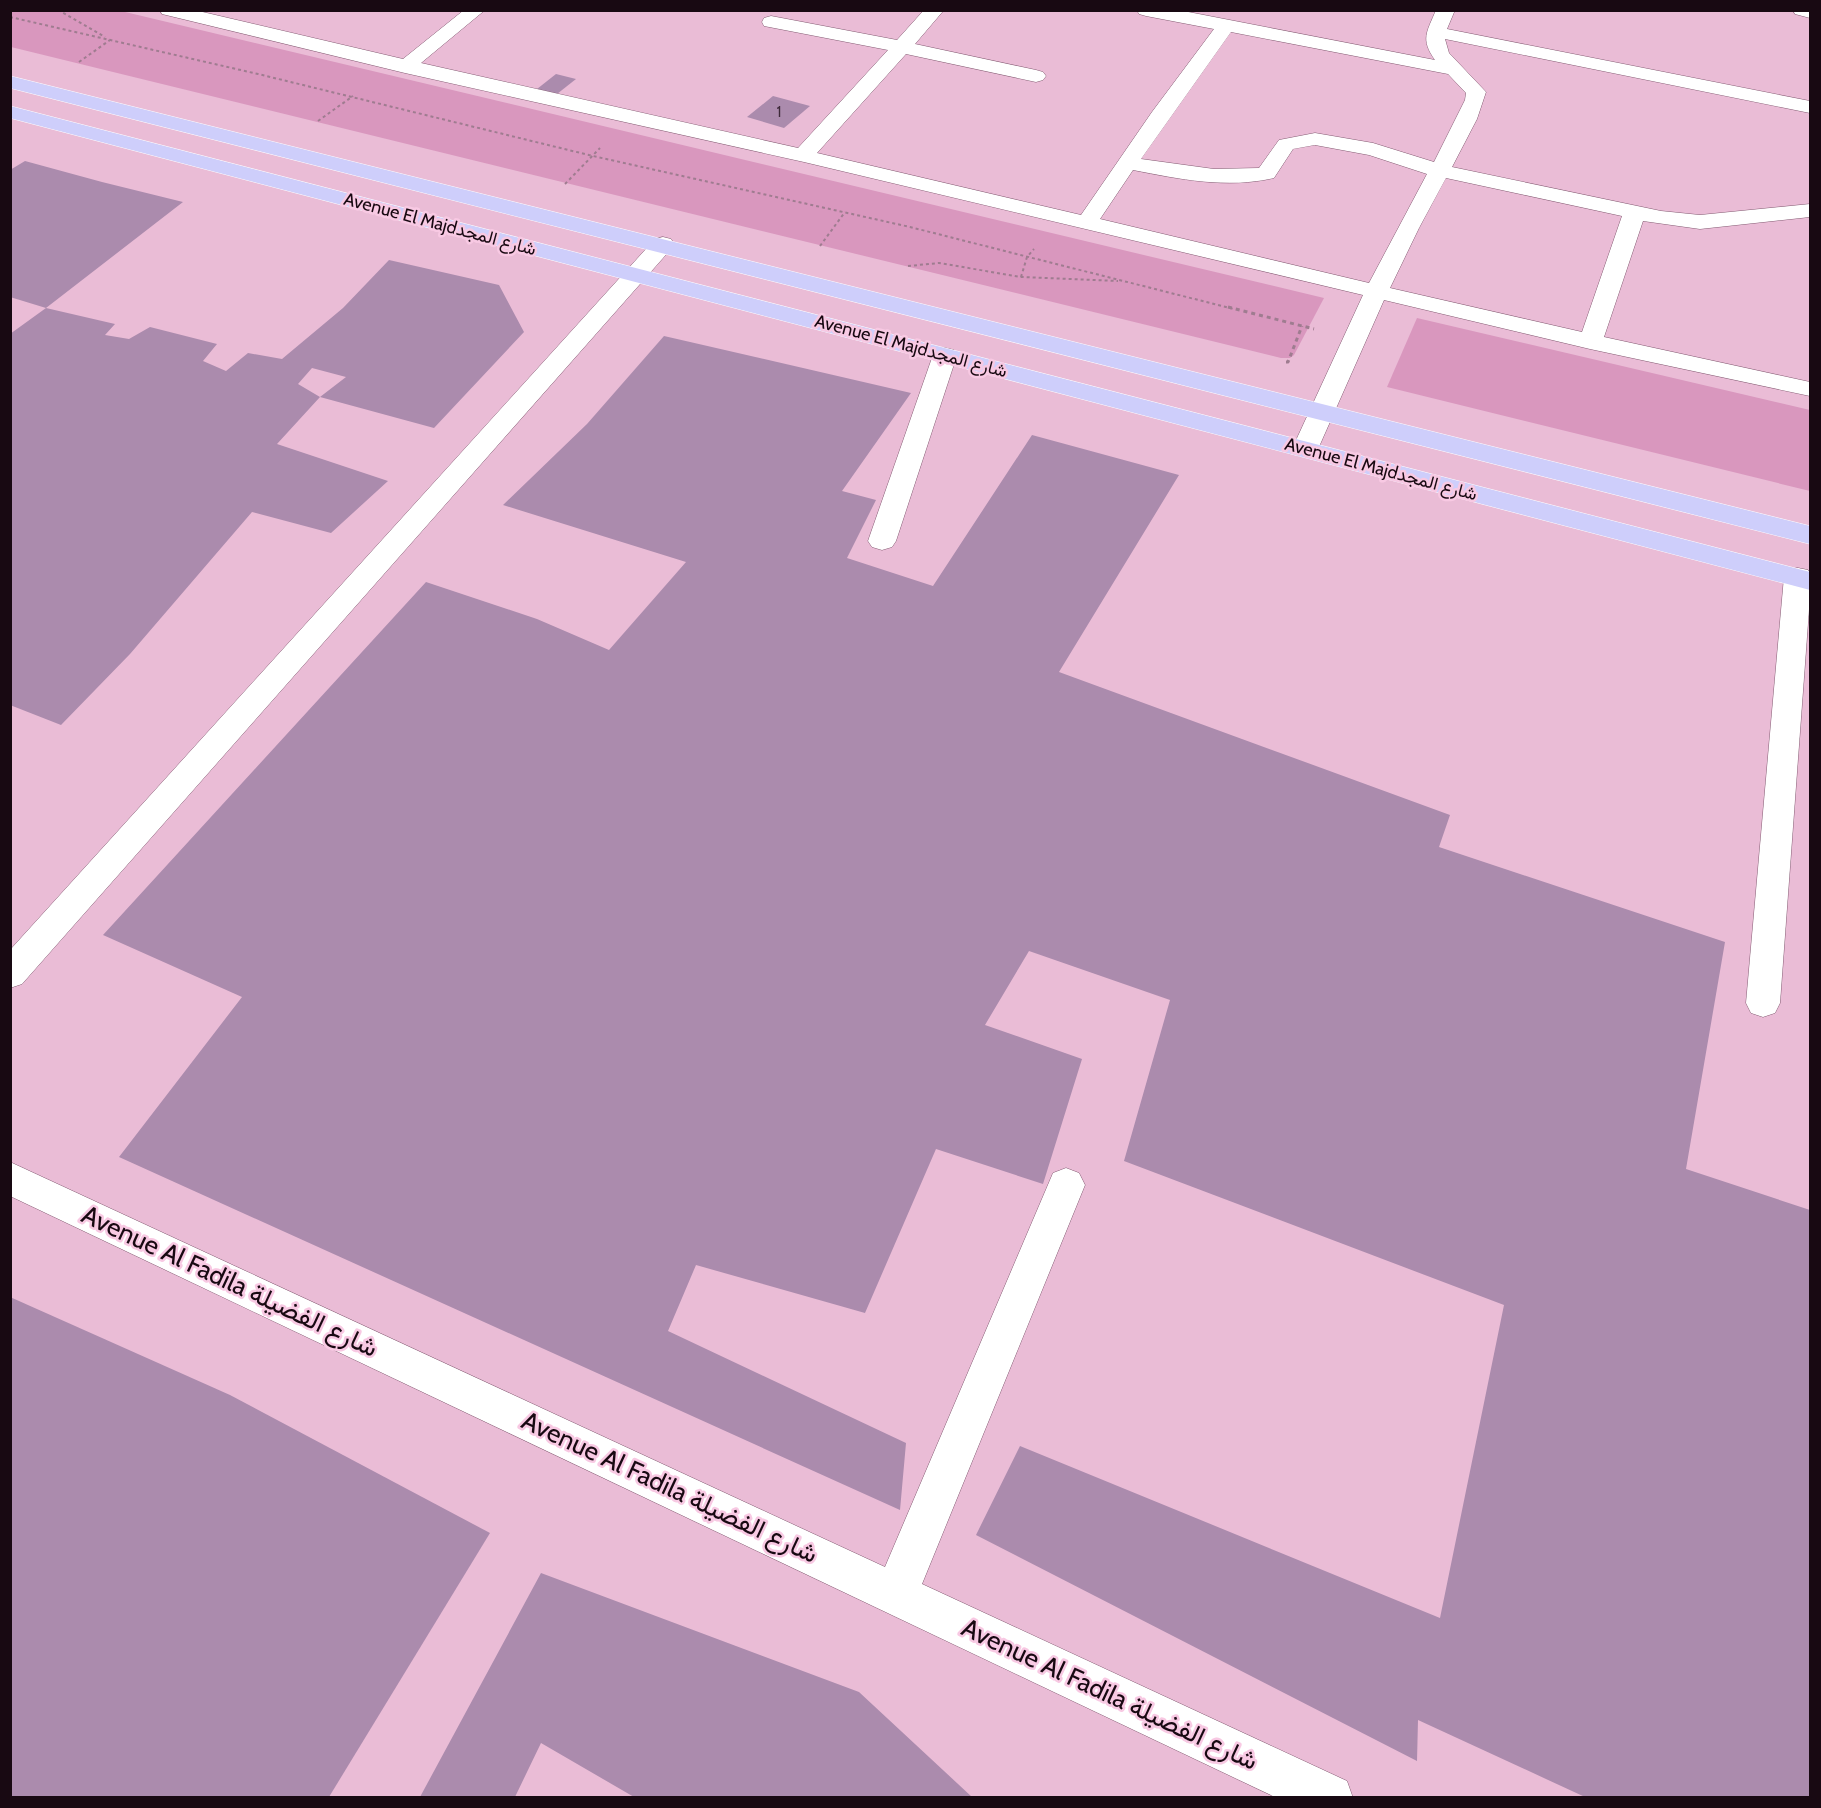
<svg xmlns="http://www.w3.org/2000/svg" width="1821" height="1808" font-family="Cabin,Vazirmatn,sans-serif">
<rect width="100%" height="100%" fill="#eabcd6"/>
<g fill="#d997be">
<polygon points="11,10 121,11 1324,298 1294,355 1290,358 1281,358 11,47"/>
<polygon points="1417,318 1810,410 1810,491 1387,387"/>
</g>
<g fill="#ab8bad" fill-rule="evenodd">
<polygon points="556,74 576,79 557,94 537,89"/>
<polygon points="773,96 810,106 784,128 747,117"/>
<polygon points="25,161 102,182 183,202 46,308 10,297 10,170"/>
<path d="M389 260 499 285 524 332 434 428 320 397 277 444 388 481 331 533 252 512 130 654 61 725 10 705V334L46 308 115 324 105 335 129 339 150 327 217 344 203 361 226 371 248 353 282 359 343 308ZM312 368 346 377 320 397 298 384Z"/>
<polygon points="664,336 911,393 842,491 876,500 847,558 933,586 1032,435 1179,475 1059,672 1450,815 1439,847 1725,942 1686,1169 1810,1210 1810,1797 1585,1797 1418,1720 1417,1761 976,1535 1020,1446 1440,1618 1504,1305 1124,1161 1170,1000 1029,951 985,1025 1082,1059 1043,1184 936,1149 865,1313 696,1265 668,1331 906,1443 900,1510 119,1157 242,997 103,935 426,582 537,619 609,650 686,562 503,505 587,424"/>
<polygon points="10,1297 230,1395 490,1533 329,1797 10,1797"/>
<polygon points="541,1573 859,1692 972,1797 634,1797 541,1743 515,1797 420,1797"/>
</g>
<g fill="none" stroke-linecap="round" stroke-linejoin="round">
<g stroke="#845c73" stroke-width="1">
<g id="minor">
<path d="M160 10H194L403 59 464 10H485L421 63 798 148 888 50 764 26 762 22 764 18 771 16 897 40 924 10H944L915 44 1036 70 1043 72 1046 76 1043 80 1036 82 906 54 817 153 1081 215 1152 112 1214 29 1146 16 1139 14 1137 10H1178L1435 60C1420 39 1427 32 1436 10H1455L1447 29 1810 101V113L1445 39 1449 53 1486 92 1477 119 1452 167 1661 211 1700 215 1810 204V217L1700 229 1643 221 1604 337 1810 382V396L1590 349 1384 300 1318 449 1314 455 1305 457 1296 455 1292 449 1363 295 804 162 405 73 162 14ZM1231 32 1448 74 1466 93 1465 100 1434 162 1373 143 1315 133 1279 140 1259 168 1214 169 1141 159ZM1315 145 1369 155 1427 174 1369 283 1100 219 1133 170C1179 179 1227 189 1274 178L1293 149ZM1446 178 1622 216 1582 332 1390 288 1419 228Z"/>
<polygon points="1793,10 1810,10 1810,18 1795,14"/>
<polygon points="663,237 671,239 674,244 671,249 22,984 10,988 10,950 655,239"/>
<polygon points="945,348 954,350 957,355 896,541 892,547 882,550 872,547 868,541 933,355 936,350"/>
<polygon points="1798,568 1808,570 1810,575 1810,596 1780,1003 1775,1013 1763,1017 1751,1013 1746,1003 1784,577 1788,570"/>
<polygon points="10,1162 885,1567 1053,1173 1066,1168 1079,1173 1085,1185 922,1584 1347,1781 1353,1798 1277,1798 10,1196"/>
</g>
</g>
<g stroke="#fff" stroke-width="1">
<g id="major">
<polygon points="10,76 1810,526 1810,544 10,88"/>
<polygon points="10,106 1810,572 1810,590 10,118"/>
</g>
</g>
<g stroke="#9f7c90" stroke-width="2" stroke-dasharray="3 3" stroke-linecap="butt">
<polyline points="58,10 105,37"/>
<polyline points="10,17 258,74 593,156 910,227 1234,309"/>
<polyline points="79,62 110,40"/>
<polyline points="318,121 353,96"/>
<polyline points="565,184 600,148"/>
<polyline points="820,246 845,212"/>
<polyline points="908,266 939,263 1021,277 1118,281"/>
<polyline points="1021,277 1027,257 1034,249"/>
</g>
<g stroke="#9f7c90" stroke-width="3" stroke-dasharray="4 4" stroke-linecap="butt">
<polyline points="1228,307 1314,329"/>
<polyline points="1286,362 1288,362 1302,326"/>
</g>
<use href="#minor" fill="#fff" fill-rule="evenodd"/>
<use href="#major" fill="#cecefb" fill-rule="evenodd"/>
</g>
<g text-anchor="middle" stroke-width="5" stroke-linejoin="round" paint-order="stroke">
<g font-size="15" fill="#3d2a39">
<text x="779" y="117">1</text>
</g>
<g font-size="18" fill="#180912" stroke="#f8c9e3">
<text transform="translate(440 224) rotate(15)" y="6">Avenue El Majdشارع المجد</text>
<text transform="translate(911 346) rotate(15)" y="6">Avenue El Majdشارع المجد</text>
<text transform="translate(1381 469) rotate(15)" y="6">Avenue El Majdشارع المجد</text>
</g>
<g font-size="26" fill="#180912" stroke="#f8c9e3">
<text transform="translate(230 1281) rotate(25)" y="9">Avenue Al Fadila شارع الفضيلة</text>
<text transform="translate(670 1487) rotate(25)" y="9">Avenue Al Fadila شارع الفضيلة</text>
<text transform="translate(1110 1694) rotate(25)" y="9">Avenue Al Fadila شارع الفضيلة</text>
</g>
</g>
<rect width="1821" height="1808" fill="none" stroke="#180912" stroke-width="24"/>
</svg>
